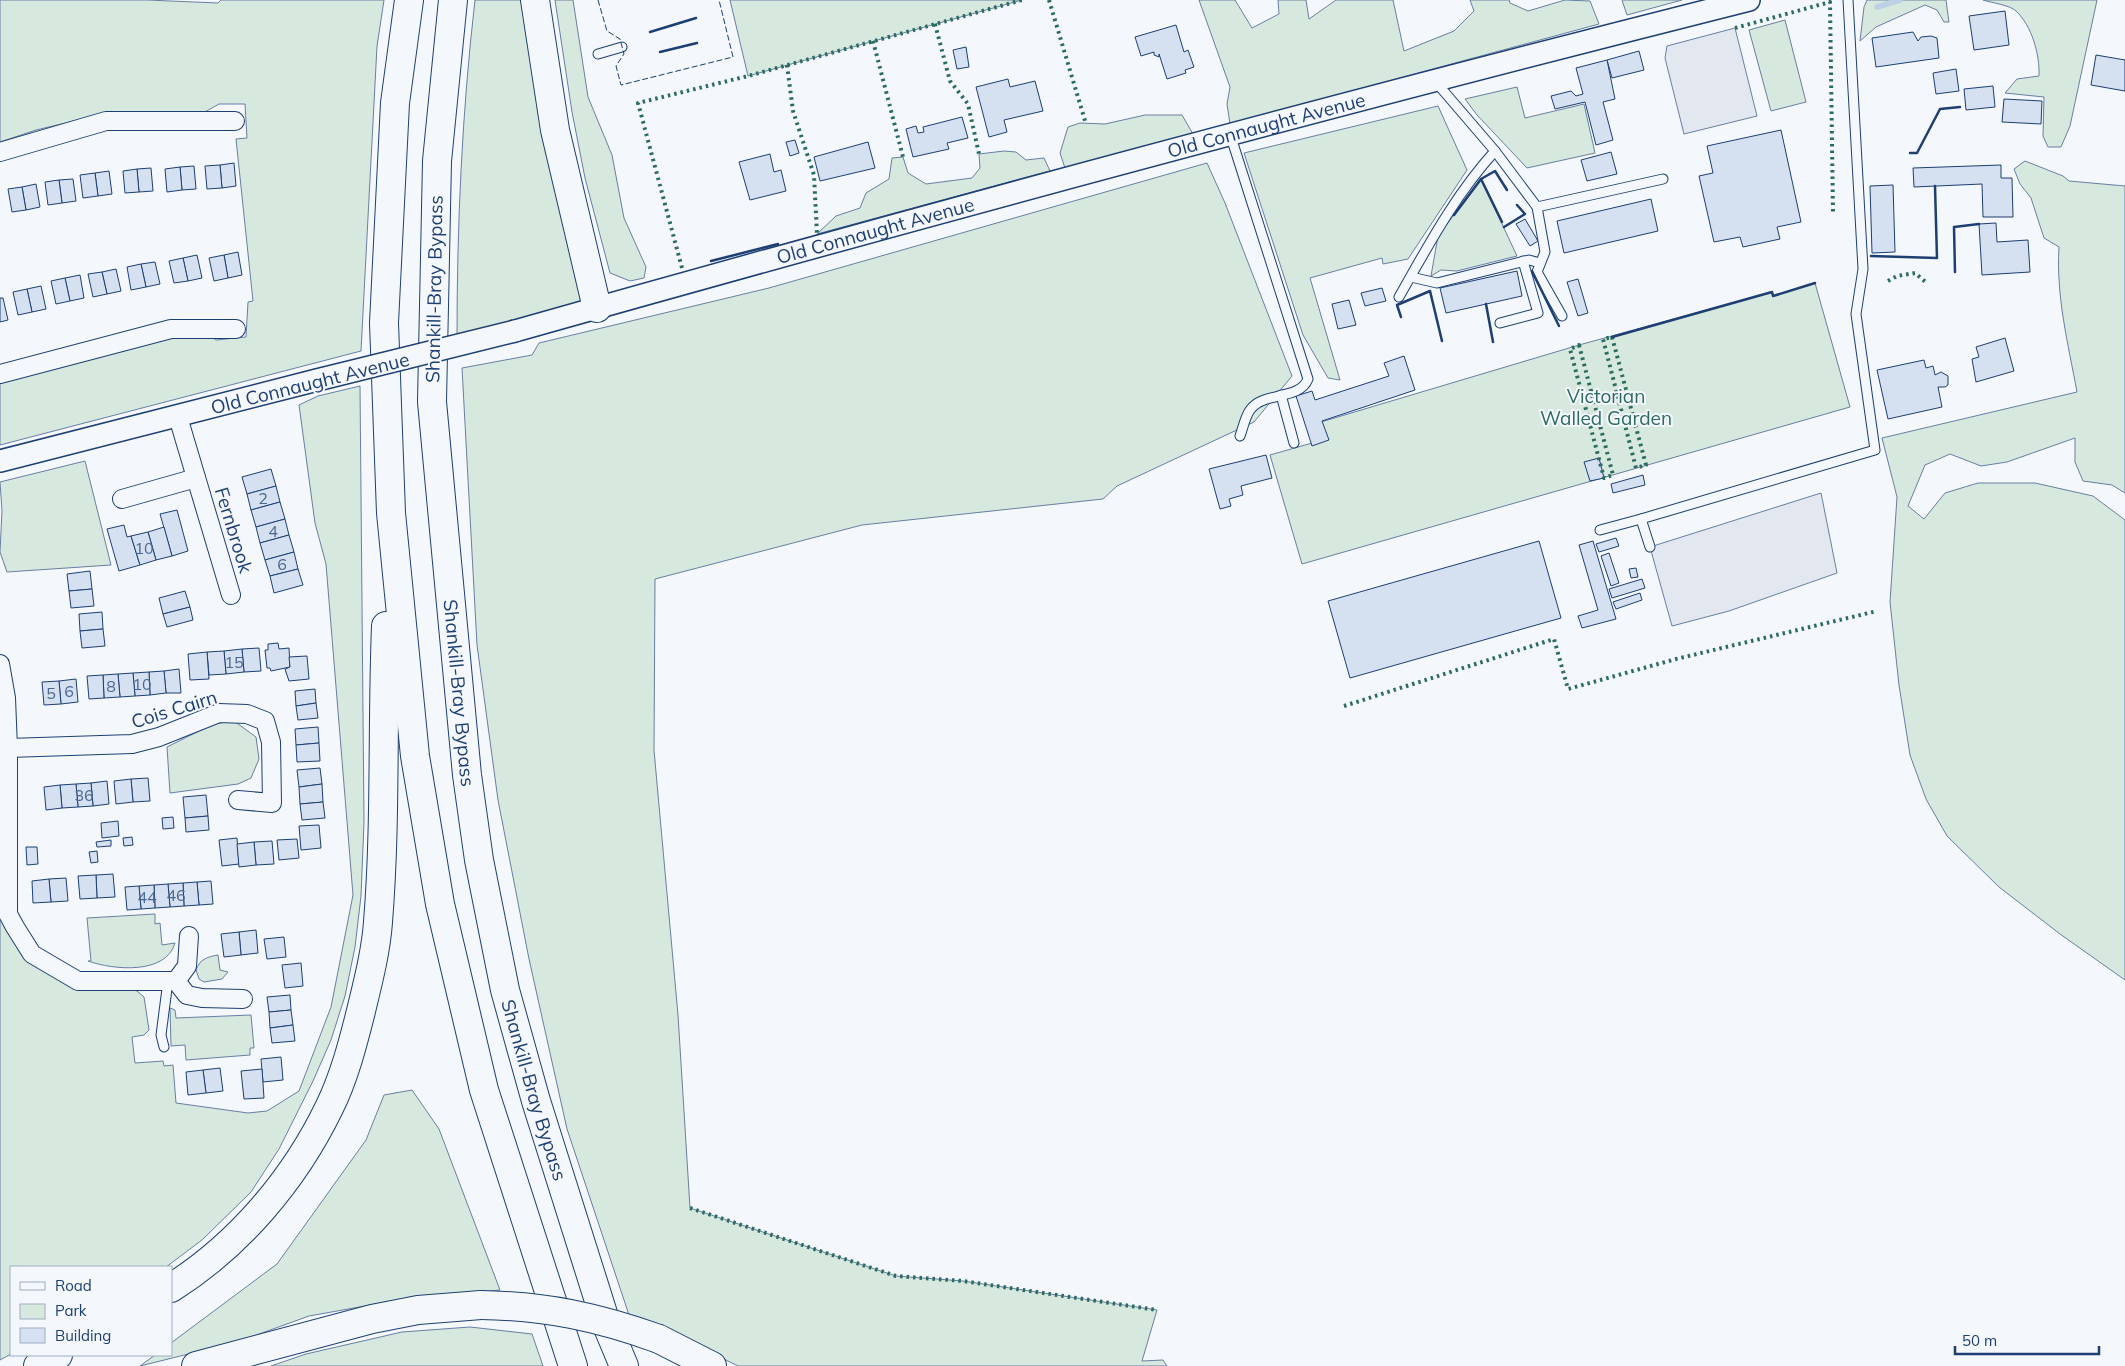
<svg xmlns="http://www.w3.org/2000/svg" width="2125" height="1366" font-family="Mulish,sans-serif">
<rect width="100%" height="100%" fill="#f4f7fb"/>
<g fill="#d7e8df" stroke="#687fa3">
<polygon points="0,0 147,0 218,3 221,0 384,0 377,46 361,351 0,445 0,376 65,354 205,332 216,340 246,337 248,302 253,301 236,139 247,138 245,104 219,104 203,113 91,117 36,130 0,142"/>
<path d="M475 0H525L586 307 457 337C457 225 462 112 475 0Z"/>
<polygon points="555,0 573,0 588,97 612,155 624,218 646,267 644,278 630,281 610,273 585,178 572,112"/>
<polygon points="730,0 1022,0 748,76"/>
<polygon points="1199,0 1235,0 1252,28 1279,14 1278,0 1306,0 1309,19 1336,0 1393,0 1404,51 1454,31 1474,11 1470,0 1509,0 1510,3 1528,11 1565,0 1590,1 1599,24 1230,124 1227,104 1230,87"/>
<polygon points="1622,0 1682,0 1627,15"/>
<polygon points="1867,0 1946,0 1949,22 1944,22 1937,10 1925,5 1876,27 1860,41 1864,7"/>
<path d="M1983 0H2097L2070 126 2061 147H2048L2043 136 2044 97 2005 93 2017 79 2039 76C2040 55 2032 26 2016 11 2010 5 1992 3 1983 0Z"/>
<polygon points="1785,20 1806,102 1771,111 1749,30"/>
<polygon points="1517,87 1525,118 1584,104 1595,153 1527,168 1477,115 1465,99"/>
<polygon points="1438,106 1467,170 1408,259 1383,264 1382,258 1310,278 1340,380 1328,378 1303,335 1244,153"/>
<polygon points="1145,115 1182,115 1193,134 1065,168 1060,153 1068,127 1080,123 1105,124"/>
<polygon points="1004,151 1016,152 1026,160 1044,158 1050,171 817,234 836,216 860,208 866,193 889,179 892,158 903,157 908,173 926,184 972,178 980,168 979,154"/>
<path d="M2025 161 2063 176 2069 181 2125 186V493L2112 485 2083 481 2075 462V438L2007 462 1981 466 1950 454 1925 465 1908 506 1924 519 1945 493 1978 483H2035L2093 496 2125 520V980L2060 934 1999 887 1947 836 1926 799 1910 755 1899 685 1890 602 1897 497 1882 438 2077 392C2068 343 2056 297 2059 247L2044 238 2031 198 2020 184 2014 169Z"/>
<polygon points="1207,163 1225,203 1292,376 1254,422 1117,486 1103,499 862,525 655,579 654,750 678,1015 690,1208 896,1276 963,1281 1157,1310 1142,1361 1163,1360 1167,1366 738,1366 682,1338 630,1318 567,1129 529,959 498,800 477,645 462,368 532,355 539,343 769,288"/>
<polygon points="1481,179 1517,256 1457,271 1441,270 1431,276 1438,236"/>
<polygon points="1815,283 1850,407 1302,564 1270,455 1326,439 1321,422 1579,345 1772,292 1774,296"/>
<polygon points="360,386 364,822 361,896 355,947 345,996 331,1040 313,1081 279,1149 251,1192 202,1240 166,1267 11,1267 11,1354 0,1360 0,909 30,962 126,987 137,991 144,997 149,1030 144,1035 132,1037 135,1063 163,1061 164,1066 173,1065 176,1103 248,1113 267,1111 299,1091 331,1007 353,895 326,564 315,523 299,405 318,396"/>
<polygon points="85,461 111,565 7,572 0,552 2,511 0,482"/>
<polygon points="234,721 256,737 259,759 251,778 238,784 170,793 167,747 213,724"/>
<path d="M155 914V924L160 923 162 945 175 943C166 975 113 970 88 961H91L87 918Z"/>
<path d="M218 955 220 970 228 972 222 979 204 982 199 979 196 970C200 959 207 957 218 955Z"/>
<polygon points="170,1008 175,1010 176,1018 251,1015 254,1048 250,1048 250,1055 186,1060 185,1045 171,1046"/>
<polygon points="412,1090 439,1129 500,1290 393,1301 309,1316 237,1342 140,1366 155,1355 171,1355 171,1343 277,1264 366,1140 384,1095"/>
<polygon points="470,1327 532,1334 543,1366 271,1366 306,1354 402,1332"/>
</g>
<g fill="#e3e8f0" stroke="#687fa3">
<polygon points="1735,28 1757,116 1684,134 1665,58 1667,46"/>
<polygon points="1821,493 1837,573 1729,611 1672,626 1650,547"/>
</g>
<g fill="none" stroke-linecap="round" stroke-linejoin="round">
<polyline stroke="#bed0e5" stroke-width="5.5" points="1877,7 1900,0"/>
</g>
<g fill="#d5e0f0" stroke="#1d3f73">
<polygon points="2005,11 2009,45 1974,50 1969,16"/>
<polygon points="1176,25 1184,52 1188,50 1194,67 1185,70 1186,73 1167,79 1159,54 1159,57 1154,55 1154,52 1141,56 1135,37"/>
<polygon points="1913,32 1918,41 1921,37 1931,36 1937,38 1939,58 1876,67 1872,38"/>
<polygon points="966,47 969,67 957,69 953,50"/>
<polygon points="1639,51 1644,70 1612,78 1607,60"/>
<polygon points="2096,55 2125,60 2125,91 2091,85"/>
<polygon points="1607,60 1615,99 1603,102 1613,140 1596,145 1585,102 1555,109 1551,96 1571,91 1576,96 1583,94 1576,68"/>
<polygon points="1956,69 1959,91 1936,94 1933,73"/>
<polygon points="1008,79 1010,87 1035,81 1043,111 1004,120 1007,132 989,137 976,87"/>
<polygon points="1993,86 1995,107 1966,110 1964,89"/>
<polygon points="2004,99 2042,101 2041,124 2002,122"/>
<polygon points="962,117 968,138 947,143 949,149 913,157 906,129 916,126 918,133 924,132 923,127"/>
<polygon points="1781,130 1801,222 1777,227 1780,239 1743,247 1740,237 1714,242 1699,176 1713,173 1707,146"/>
<polygon points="795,140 799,153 790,156 786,142"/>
<polygon points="868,142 875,168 820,181 814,157"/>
<polygon points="1611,152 1617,174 1587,181 1581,160"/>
<polygon points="770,154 774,172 781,170 786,191 750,200 739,162"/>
<polygon points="234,163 236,186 222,188 220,165"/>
<polygon points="220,165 222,188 207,189 205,166"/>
<polygon points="2001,165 2001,178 2012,178 2013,217 1983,217 1982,184 1914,187 1913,168"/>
<polygon points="194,166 196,189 182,190 180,167"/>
<polygon points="180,167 182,190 167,192 165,169"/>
<polygon points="151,168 153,191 139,192 137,169"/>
<polygon points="137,169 139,192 125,193 123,171"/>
<polygon points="109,171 112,194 98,196 95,173"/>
<polygon points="95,173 98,196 83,198 80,175"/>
<polygon points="73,179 76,201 62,203 59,180"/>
<polygon points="59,180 62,203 48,205 45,182"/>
<polygon points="36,184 40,207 26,210 22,187"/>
<polygon points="1893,185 1895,252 1872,253 1870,186"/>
<polygon points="22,187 26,210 12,212 8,189"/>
<polygon points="1651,199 1658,231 1564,253 1557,221"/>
<polygon points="1525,219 1538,241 1530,246 1516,224"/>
<polygon points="1996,223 1997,242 2028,240 2030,272 1982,275 1979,224"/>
<polygon points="238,252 242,275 228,278 224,255"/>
<polygon points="197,255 202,278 188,281 183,258"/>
<polygon points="224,255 228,278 214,281 209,258"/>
<polygon points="183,258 188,281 174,283 169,261"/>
<polygon points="155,262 160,284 146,287 141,264"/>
<polygon points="141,264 146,287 131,290 127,267"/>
<polygon points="116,269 121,291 107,294 102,272"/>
<polygon points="1517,271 1522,296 1446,313 1440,288"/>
<polygon points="102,272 107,294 93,297 88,274"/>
<polygon points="80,275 84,298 70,301 65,278"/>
<polygon points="65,278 70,301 56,304 51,281"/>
<polygon points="1578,279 1588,313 1578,316 1567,282"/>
<polygon points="41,286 46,309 32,312 27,289"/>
<polygon points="1382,288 1386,301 1365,306 1361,293"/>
<polygon points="27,289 32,312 18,315 13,292"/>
<polygon points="0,298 3,298 8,320 0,322"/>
<polygon points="1349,300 1356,325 1338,329 1332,304"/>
<polygon points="2005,338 2014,371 1976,382 1972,359 1979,357 1976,347"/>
<polygon points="1404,356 1415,390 1322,421 1329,440 1312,446 1296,396 1312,391 1315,400 1389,376 1384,363"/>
<polygon points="1924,360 1926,368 1933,366 1935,375 1941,372 1948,376 1948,385 1945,387 1938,387 1942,407 1888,419 1877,370"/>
<polygon points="1266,455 1272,478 1241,486 1243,495 1229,499 1231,506 1220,509 1209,469"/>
<polygon points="1599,458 1604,478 1590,481 1584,462"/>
<polygon points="271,469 276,486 247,494 242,477"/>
<polygon points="1643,475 1645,485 1613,493 1611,484"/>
<polygon points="276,486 280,502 251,510 247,494"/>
<polygon points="280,502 285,519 256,527 251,510"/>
<polygon points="177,510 188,551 172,556 160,514"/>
<polygon points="285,519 289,535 260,543 256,527"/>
<polygon points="124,525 127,537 131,536 140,565 119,571 107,529"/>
<polygon points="164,527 172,556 156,560 148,532"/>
<polygon points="148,532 156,560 140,565 131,536"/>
<polygon points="289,535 294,552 265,560 260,543"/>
<polygon points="1616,538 1619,546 1599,552 1596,544"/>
<polygon points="1539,541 1561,618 1350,678 1328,601"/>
<polygon points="1593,541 1616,619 1582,628 1578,616 1598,610 1579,545"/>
<polygon points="294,552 298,569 270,576 265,560"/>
<polygon points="1609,553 1619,583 1611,586 1601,556"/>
<polygon points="1636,568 1638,577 1631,578 1629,569"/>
<polygon points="298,569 303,585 274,593 270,576"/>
<polygon points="90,571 92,589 69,591 67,574"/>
<polygon points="1642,579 1645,588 1612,598 1609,589"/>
<polygon points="92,589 94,606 71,608 69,591"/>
<polygon points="185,591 190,607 163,614 159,598"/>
<polygon points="1640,593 1642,600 1616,609 1613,602"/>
<polygon points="190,607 193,620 167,627 163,614"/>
<polygon points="102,612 103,629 80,631 79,614"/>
<polygon points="103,629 105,646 82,648 80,631"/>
<polygon points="278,643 279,649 289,648 290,667 271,671 270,668 267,668 265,650 268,650 268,644"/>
<polygon points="259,648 261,671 244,672 242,649"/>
<polygon points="242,649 244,672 226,674 224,651"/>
<polygon points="224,651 226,674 209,675 207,652"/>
<polygon points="207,652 209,679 190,680 188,654"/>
<polygon points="307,656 309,679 289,681 285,669 290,667 289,657"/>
<polygon points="179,669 181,693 166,693 164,671"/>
<polygon points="164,671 166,693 150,695 149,672"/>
<polygon points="149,672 150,695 135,696 133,673"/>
<polygon points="133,673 135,696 120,697 118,674"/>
<polygon points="118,674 120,697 104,698 103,675"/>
<polygon points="103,675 104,698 89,699 87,676"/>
<polygon points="76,679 78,702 61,704 59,681"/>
<polygon points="59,681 61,704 44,705 42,682"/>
<polygon points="315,689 316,703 296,706 295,691"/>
<polygon points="316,703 318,718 298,720 296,706"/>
<polygon points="318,727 319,743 296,745 295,729"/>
<polygon points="319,743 320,761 297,762 296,745"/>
<polygon points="320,768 322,784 299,787 297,770"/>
<polygon points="148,778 150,801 133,802 131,779"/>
<polygon points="131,779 133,802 116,804 114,781"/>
<polygon points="107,781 109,804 93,806 91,783"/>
<polygon points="91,783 93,806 78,807 76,784"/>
<polygon points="76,784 78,807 62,808 60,785"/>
<polygon points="322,784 323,802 300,804 299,787"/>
<polygon points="60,785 62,808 46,810 44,787"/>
<polygon points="206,795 208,816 185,818 183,797"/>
<polygon points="323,802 325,818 302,820 300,804"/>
<polygon points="208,816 209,830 186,832 185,818"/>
<polygon points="173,817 174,828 163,829 162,818"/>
<polygon points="118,821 119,836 102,838 101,823"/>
<polygon points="319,825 321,848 301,850 299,826"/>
<polygon points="132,837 133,845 124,846 123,838"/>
<polygon points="237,838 239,864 222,866 219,840"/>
<polygon points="297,839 299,858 279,860 277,840"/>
<polygon points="111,840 111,846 97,847 96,842"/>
<polygon points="272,841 274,864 256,865 254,842"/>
<polygon points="254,842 256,865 239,867 237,844"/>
<polygon points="26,847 37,847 38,864 27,865"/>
<polygon points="97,851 98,862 91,863 89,852"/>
<polygon points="113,874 115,897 97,898 96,875"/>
<polygon points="96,875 97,898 80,899 78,876"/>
<polygon points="66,878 68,901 51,902 49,879"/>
<polygon points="49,879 51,902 33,903 32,881"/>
<polygon points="211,881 213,904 199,905 197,882"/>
<polygon points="197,882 199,905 184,906 183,883"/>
<polygon points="183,883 184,906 170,907 168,884"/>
<polygon points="168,884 170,907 155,908 154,885"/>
<polygon points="154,885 155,908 141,909 139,886"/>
<polygon points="139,886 141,909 127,910 125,887"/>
<polygon points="256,930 258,953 241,955 239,932"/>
<polygon points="239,932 241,955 224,957 221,934"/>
<polygon points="284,937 286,957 267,959 264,939"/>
<polygon points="301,963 303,986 285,988 282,965"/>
<polygon points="290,995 291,1010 269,1012 267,997"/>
<polygon points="291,1010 293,1025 270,1028 269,1012"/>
<polygon points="293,1025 295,1041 272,1043 270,1028"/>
<polygon points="281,1057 283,1080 263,1082 261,1059"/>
<polygon points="220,1068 223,1091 206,1093 203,1070"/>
<polygon points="262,1069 264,1098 244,1099 241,1071"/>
<polygon points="203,1070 206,1093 188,1095 186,1072"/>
</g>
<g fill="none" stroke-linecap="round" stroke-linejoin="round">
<g stroke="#1d3f73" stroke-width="11">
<g id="service">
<polyline points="598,54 622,47"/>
<polyline points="1435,81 1495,151 1537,207 1545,252 1537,272 1562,316"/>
<path d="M1230 134 1308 379C1299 401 1263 391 1250 410 1245 417 1243 428 1240 436"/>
<polyline points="1537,207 1663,179"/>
<polyline points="1411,277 1437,283 1529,260 1540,263"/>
<path d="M1399 297C1428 246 1455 195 1495 151"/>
<polyline points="1500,323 1538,313 1523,261"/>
<polyline points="1281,395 1294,443"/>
<polyline points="1600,530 1641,519"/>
<polyline points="1650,547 1641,519 1875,450 1856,314 1863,269 1848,0"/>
<polyline points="164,1047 161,1035 168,981"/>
</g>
</g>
<g stroke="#1d3f73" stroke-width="20">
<g id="minor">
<polyline points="0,152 106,121 235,121"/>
<polyline points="0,374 171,329 236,329"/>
<polyline points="178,417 231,595"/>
<polyline points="122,499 196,478"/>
<polyline points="0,664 6,698 8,748 8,914 15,927 32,954 78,981 176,981 187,995 202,998 243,999"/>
<polyline points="8,748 132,744 159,737 219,713 247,714 265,721 271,742 272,803 238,800"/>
<polyline points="176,981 187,966 189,936"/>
</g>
</g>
<g stroke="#1d3f73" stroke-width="24">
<g id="tertiary">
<path id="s1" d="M515 331C925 215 1336 104 1749 0"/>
<polyline points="0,461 317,380"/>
</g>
</g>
<g stroke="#1d3f73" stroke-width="30">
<g id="motorway">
<polyline points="409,0 395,103 384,323 391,513 415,756 440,904 484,1090 573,1366"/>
<path id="s2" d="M453 0 437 161 432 402 467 775 479 860 505 990 536 1101 606 1323 624 1366"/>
<polyline points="535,0 555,130 597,308"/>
<path d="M171 1288C239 1245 294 1180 329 1108 344 1078 353 1043 361 1011 368 982 376 951 378 922 386 823 382 725 386 626"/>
<polyline points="659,1339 712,1366"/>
<polyline points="38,1366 58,1355"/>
<polyline points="196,1366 372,1319 418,1310 481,1305"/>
</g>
</g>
<use href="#service" stroke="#f4f7fb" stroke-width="9"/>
<use href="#minor" stroke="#f4f7fb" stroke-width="18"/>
<use href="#tertiary" stroke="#f4f7fb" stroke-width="21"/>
<use href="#motorway" stroke="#f4f7fb" stroke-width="28"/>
<g stroke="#1d3f73" stroke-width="24" stroke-linecap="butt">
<polyline id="tertiary-bridge" points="317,380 515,331"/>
</g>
<g stroke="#1d3f73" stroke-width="30" stroke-linecap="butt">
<path id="motorway-bridge" d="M481 1305C546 1306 598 1317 659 1339"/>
</g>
<use href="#tertiary-bridge" stroke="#f4f7fb" stroke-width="21"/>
<use href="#motorway-bridge" stroke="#f4f7fb" stroke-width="28"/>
<g stroke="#2c6c60" stroke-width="4" stroke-dasharray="2.5 4" stroke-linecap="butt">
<polyline points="1049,0 1086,124"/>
<polyline points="935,24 950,81 968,104 979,154"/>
<polyline points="1735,28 1830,2 1833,213"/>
<polyline points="873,41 903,157"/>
<polyline points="787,65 793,111 814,175 817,234"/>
<polyline points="682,268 638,103 748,76 1022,0"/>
<polyline points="1888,281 1897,276 1915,273 1928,284"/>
<polygon points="1612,337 1646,465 1636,468 1603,339"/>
<polygon points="1579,345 1613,475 1604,478 1570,349"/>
<polyline points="1344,706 1554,639 1568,689 1676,659 1877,611"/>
<polyline points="690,1208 896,1276 963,1281 1157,1310"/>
</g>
<polyline stroke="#1d3f73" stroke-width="1" stroke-dasharray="6 2.5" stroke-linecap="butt" points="598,0 607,31 620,39 624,54 616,66 621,85 733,57 719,0"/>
<g stroke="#1d3f73" stroke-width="2.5">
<polyline points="650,32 696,18"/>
<polyline points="660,52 697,43"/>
<polyline points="1910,153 1917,153 1940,109 1960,107"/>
<polyline points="1481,179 1502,222"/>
<polyline points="1454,215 1481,179 1495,171 1507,190"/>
<polyline points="1504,227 1525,214 1517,205"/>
<polyline points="1871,256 1937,258 1935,186"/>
<polyline points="711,261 778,244"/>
<polyline points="1532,271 1559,326"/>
<polyline points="1955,272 1954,227 1979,224"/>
<polyline points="1486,304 1493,342"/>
<polyline points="1401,317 1397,305 1430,291 1442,341"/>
<polyline points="1612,337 1772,292 1773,296 1815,283"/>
</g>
</g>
<g text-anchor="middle" stroke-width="4" stroke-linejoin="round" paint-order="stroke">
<g font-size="16" fill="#4b6792">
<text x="263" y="504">2</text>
<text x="273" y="537">4</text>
<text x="144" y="554">10</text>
<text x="282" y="570">6</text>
<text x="234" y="668">15</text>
<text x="142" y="690">10</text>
<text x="111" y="692">8</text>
<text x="69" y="697">6</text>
<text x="51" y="699">5</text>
<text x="84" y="801">36</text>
<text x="176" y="901">46</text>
<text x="147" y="903">44</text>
</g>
<g font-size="19" fill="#1d3f73" stroke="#f4f7fb">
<text dy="7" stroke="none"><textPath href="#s1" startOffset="779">Old Connaught Avenue</textPath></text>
<text dy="7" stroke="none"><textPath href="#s1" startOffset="374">Old Connaught Avenue</textPath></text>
<text transform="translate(434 289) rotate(-89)" y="7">Shankill-Bray Bypass</text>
<text transform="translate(310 383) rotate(-14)" y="7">Old Connaught Avenue</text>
<text transform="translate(234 530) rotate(73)" y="7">Fernbrook</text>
<text dy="7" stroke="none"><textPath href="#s2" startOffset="695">Shankill-Bray Bypass</textPath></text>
<text transform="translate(174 709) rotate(-17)" y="7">Cois Cairn</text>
<text dy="7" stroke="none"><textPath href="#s2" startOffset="1100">Shankill-Bray Bypass</textPath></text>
</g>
<g font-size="19" fill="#2c6c60" stroke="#f4f7fb">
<text x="1606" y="403">Victorian<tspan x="1606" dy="22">Walled Garden</tspan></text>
</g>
</g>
<rect x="10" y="1266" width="162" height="90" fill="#f4f7fb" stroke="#9eadc5"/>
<rect x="20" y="1282" width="25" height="8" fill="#f4f7fb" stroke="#9eadc5"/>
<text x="55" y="1291" font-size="15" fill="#1d3f73">Road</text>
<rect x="20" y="1304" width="25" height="15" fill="#d7e8df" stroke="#9eadc5"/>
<text x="55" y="1316" font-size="15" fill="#1d3f73">Park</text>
<rect x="20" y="1328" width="25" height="15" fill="#d5e0f0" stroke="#9eadc5"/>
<text x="55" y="1341" font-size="15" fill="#1d3f73">Building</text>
<path d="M1955 1346v8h144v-8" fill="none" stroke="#1d3f73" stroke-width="2.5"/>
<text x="1962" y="1346" font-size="15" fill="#1d3f73" stroke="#f4f7fb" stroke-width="4" paint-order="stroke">50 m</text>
</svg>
